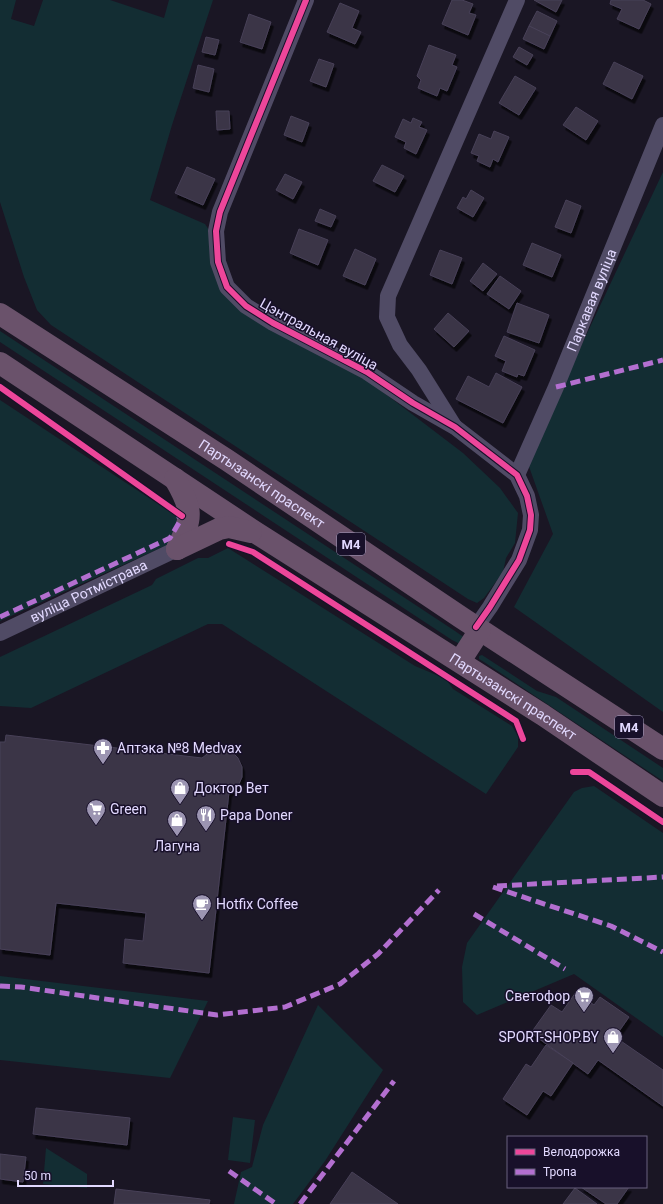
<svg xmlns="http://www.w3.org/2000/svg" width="663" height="1204" font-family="Roboto,sans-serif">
<defs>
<filter id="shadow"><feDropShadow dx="2.5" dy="4.5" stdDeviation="0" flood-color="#0009"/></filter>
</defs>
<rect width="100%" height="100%" fill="#1a1624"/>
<g fill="#132d33">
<polygon points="0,0 16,0 11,19 34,26 43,0 110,0 164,18 169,0 213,0 172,125 150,200 205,224 209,230 217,280 362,376 463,453 500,488 518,513 515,543 506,558 503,572 484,598 477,603 468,599 51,325 37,310 24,277 0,202"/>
<polygon points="663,172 663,712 514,607 553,534 527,461"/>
<polygon points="0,331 455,631 465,638 460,644 452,640 0,342"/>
<polygon points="0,400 184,521 167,545 0,621"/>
<polygon points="228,548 415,666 446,679 453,689 512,726 518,736 518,747 486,794 222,624 208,624 31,708 0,706 0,657 152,585 156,579 198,558 208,558"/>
<polygon points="482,655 537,691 556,697 663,768 663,781 484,662 479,659 479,656"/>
<polygon points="594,786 663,833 663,1037 574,974 477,1015 463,1002 462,967 467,943 574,792 582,788"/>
<polygon points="0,976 208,1001 170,1078 0,1060"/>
<polygon points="318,1005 383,1070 325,1161 293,1204 234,1204 241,1172 252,1167 263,1125"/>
<polygon points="233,1117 255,1120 250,1163 228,1160"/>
<polygon points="46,1148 87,1174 87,1188 43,1184"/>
</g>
<g fill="#3a3446" stroke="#484158" filter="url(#shadow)">
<polygon points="452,0 462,0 473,4 469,13 476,15 468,35 442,24"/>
<polygon points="534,0 562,0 556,12"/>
<polygon points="611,0 643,0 651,4 639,29 617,19 622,9 610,4"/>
<polygon points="340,3 359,11 352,28 361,32 355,44 327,32"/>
<polygon points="537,11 557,21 550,36 529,26"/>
<polygon points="249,14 271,22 262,49 240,42"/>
<polygon points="529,26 550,36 544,49 523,39"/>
<polygon points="206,37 219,40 215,55 202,52"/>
<polygon points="429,45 456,55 452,65 457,67 447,91 440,88 437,96 418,88 421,80 417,76"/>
<polygon points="519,47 533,55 527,65 513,57"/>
<polygon points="319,59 334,64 326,87 310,81"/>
<polygon points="614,62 643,76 632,99 603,84"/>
<polygon points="198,65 214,69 209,92 193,88"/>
<polygon points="515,76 536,88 519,115 499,103"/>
<polygon points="576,107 598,121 586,140 563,125"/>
<polygon points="216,111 229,111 230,129 217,130"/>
<polygon points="291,116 309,123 302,142 284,135"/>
<polygon points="413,118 422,122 419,127 427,130 416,154 404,148 406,142 395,137 403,119 411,123"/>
<polygon points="494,131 509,137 498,162 493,159 490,167 477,161 479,156 471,153 479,134 491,139"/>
<polygon points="382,165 404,176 395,192 373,181"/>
<polygon points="187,167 215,179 203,205 175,193"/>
<polygon points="285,174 302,182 293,199 276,190"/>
<polygon points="471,190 484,198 473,217 457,208 463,197 466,199"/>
<polygon points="566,200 581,206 571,233 555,227"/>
<polygon points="320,209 336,216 331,227 315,221"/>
<polygon points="299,229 328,240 318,265 290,253"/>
<polygon points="532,243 561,255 552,277 523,265"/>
<polygon points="355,249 376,259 365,285 343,276"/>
<polygon points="440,250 462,258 452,284 430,275"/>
<polygon points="483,263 497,274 483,291 470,281"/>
<polygon points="500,276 521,291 509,309 487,294"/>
<polygon points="517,303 549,315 539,343 507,332"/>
<polygon points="448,313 469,331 454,347 434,329"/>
<polygon points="504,336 535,350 524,376 518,374 517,377 502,371 506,361 495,356"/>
<polygon points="496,373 522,387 503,423 456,399 468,376 489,387"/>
<polygon points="6,735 202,758 211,751 221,749 231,751 238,758 242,767 242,777 238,786 229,792 209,973 123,963 125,939 143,941 146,913 56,903 50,955 0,949 0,742 5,742"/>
<polygon points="576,992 594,1005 600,997 629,1017 615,1037 663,1070 663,1106 598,1060 588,1074 531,1033 551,1005 562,1012"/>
<polygon points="546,1045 573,1063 551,1096 543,1091 527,1115 503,1099 526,1064 531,1067"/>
<polygon points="36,1108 130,1118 127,1145 33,1134"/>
<polygon points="0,1154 26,1157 23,1182 0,1179"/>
<polygon points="352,1172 398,1204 330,1204"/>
<polygon points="581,1187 629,1187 617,1204 606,1204"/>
<polygon points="575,1188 597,1204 563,1204"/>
<polygon points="116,1189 210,1200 209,1204 114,1204"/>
</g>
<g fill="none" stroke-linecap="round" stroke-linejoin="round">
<g stroke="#504b65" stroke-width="16">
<polyline points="306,0 220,212 216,231 218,262 227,287 246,306 273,323 367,372 413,403 455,427 517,475 527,496 531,515 530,530 519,560 490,607 476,627"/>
<polyline points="454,426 419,370 400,345 387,317 388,296 517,0"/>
<path id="s1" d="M517 475 556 387 663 125"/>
<path id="s2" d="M0 633 177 549"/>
</g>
<g stroke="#6a526b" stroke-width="22">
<path id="s3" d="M0 314 227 460 462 618 663 749"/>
<path id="s4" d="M0 363 258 534 543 715 663 796"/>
<path d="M175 479C193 510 193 517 177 549"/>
<polyline points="177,549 219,529 229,527 251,532"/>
<polyline points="460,661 480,630"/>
</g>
<g stroke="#b36fd0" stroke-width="5" stroke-dasharray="10 5" stroke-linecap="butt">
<polyline points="556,387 663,360"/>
<polyline points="0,617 170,538 180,521 178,513"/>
<polyline points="497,886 663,877"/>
<polyline points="493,887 611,926 663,952"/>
<polyline points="474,914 565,969"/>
<polyline points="0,986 21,987 217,1015 285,1007 340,984 378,954 439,890"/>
<polyline points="229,1171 276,1204"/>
<polyline points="300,1204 394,1081"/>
</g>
<g stroke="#18102a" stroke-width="8">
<g id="cycleway">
<polyline points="306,0 220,212 216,231 218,262 227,287 246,306 273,323 367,372 413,403 455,427 517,475 527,496 531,515 530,530 519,560 490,607 476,627"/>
<polyline points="0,387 182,516"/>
<polyline points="229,544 253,552 516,721 523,739"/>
<polyline points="573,772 589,772 663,822"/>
</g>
</g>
<use href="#cycleway" stroke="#ed469a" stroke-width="6"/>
</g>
<defs>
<g id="pharmacy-pin" transform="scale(1)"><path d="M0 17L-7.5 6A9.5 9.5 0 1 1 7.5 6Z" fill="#9c95b2" stroke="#18102a"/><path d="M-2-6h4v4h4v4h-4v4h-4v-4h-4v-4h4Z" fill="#fff"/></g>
<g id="shop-pin" transform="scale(1)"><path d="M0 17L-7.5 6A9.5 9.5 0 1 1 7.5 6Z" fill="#9c95b2" stroke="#18102a"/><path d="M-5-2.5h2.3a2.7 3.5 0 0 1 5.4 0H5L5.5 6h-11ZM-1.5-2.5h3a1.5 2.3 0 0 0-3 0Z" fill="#fff"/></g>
<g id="supermarket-pin" transform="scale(1)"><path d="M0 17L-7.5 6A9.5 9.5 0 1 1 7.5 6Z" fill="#9c95b2" stroke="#18102a"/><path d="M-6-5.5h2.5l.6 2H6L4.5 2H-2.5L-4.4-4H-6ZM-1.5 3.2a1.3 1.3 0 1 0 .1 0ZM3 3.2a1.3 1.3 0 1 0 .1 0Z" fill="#fff"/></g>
<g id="restaurant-pin" transform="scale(1)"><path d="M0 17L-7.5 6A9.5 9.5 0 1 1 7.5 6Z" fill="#9c95b2" stroke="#18102a"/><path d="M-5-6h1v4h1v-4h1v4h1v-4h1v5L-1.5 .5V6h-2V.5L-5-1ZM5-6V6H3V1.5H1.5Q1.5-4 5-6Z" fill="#fff"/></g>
<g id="cafe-pin" transform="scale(1)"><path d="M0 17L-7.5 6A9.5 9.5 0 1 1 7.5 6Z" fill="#9c95b2" stroke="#18102a"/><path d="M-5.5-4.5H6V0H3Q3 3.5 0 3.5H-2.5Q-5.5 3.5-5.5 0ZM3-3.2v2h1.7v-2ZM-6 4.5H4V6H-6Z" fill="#fff"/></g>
</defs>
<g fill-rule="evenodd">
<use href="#pharmacy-pin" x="103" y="748"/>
<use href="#shop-pin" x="180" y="788"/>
<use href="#supermarket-pin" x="96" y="809"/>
<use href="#restaurant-pin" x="206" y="815"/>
<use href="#shop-pin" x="177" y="820"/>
<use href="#cafe-pin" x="202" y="904"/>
<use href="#supermarket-pin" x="584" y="996"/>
<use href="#shop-pin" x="613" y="1037"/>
</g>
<g text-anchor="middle" stroke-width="3" stroke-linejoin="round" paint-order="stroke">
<g fill="#18102a" stroke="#a59dbf" stroke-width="1">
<rect x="337" y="533" width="28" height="22" rx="3"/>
<rect x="615" y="716" width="28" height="22" rx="3"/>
</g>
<g font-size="13" font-weight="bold" fill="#e2d9ff">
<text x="351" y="549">М4</text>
<text x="629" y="732">М4</text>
</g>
<g font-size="14" fill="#e2d9ff" stroke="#18102a">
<text dy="5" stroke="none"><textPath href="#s1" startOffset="190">Паркавая вуліца</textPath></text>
<text transform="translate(319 334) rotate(29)" y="5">Цэнтральная вуліца</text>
<text dy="5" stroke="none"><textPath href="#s3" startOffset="312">Партызанскі праспект</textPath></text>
<text dy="5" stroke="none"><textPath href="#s2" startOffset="98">вуліца Ротмістрава</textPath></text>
<text dy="5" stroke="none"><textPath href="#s4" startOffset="612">Партызанскі праспект</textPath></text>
</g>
<g font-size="14" fill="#e2d9ff" stroke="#18102a" text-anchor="start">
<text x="117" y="753">Аптэка №8 Medvax</text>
<text x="194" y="793">Доктор Вет</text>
<text x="110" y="814">Green</text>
<text x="220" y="820">Papa Doner</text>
<text x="177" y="851" text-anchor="middle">Лагуна</text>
<text x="216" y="909">Hotfix Coffee</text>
<text x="570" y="1001" text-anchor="end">Светофор</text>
<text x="599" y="1042" text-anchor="end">SPORT-SHOP.BY</text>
</g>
</g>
<rect x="507" y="1136" width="140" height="52" fill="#18102a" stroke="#69607f"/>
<rect x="515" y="1149" width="20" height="6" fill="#ed469a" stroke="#69607f"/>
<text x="543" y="1156" font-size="12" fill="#e2d9ff">Велодорожка</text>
<rect x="515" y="1169" width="20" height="6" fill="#b36fd0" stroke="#69607f"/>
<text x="543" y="1176" font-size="12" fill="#e2d9ff">Тропа</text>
<path d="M18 1180v6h95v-6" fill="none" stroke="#e2d9ff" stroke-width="2"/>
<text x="24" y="1180" font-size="12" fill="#e2d9ff" stroke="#18102a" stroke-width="3" paint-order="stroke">50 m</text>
</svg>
